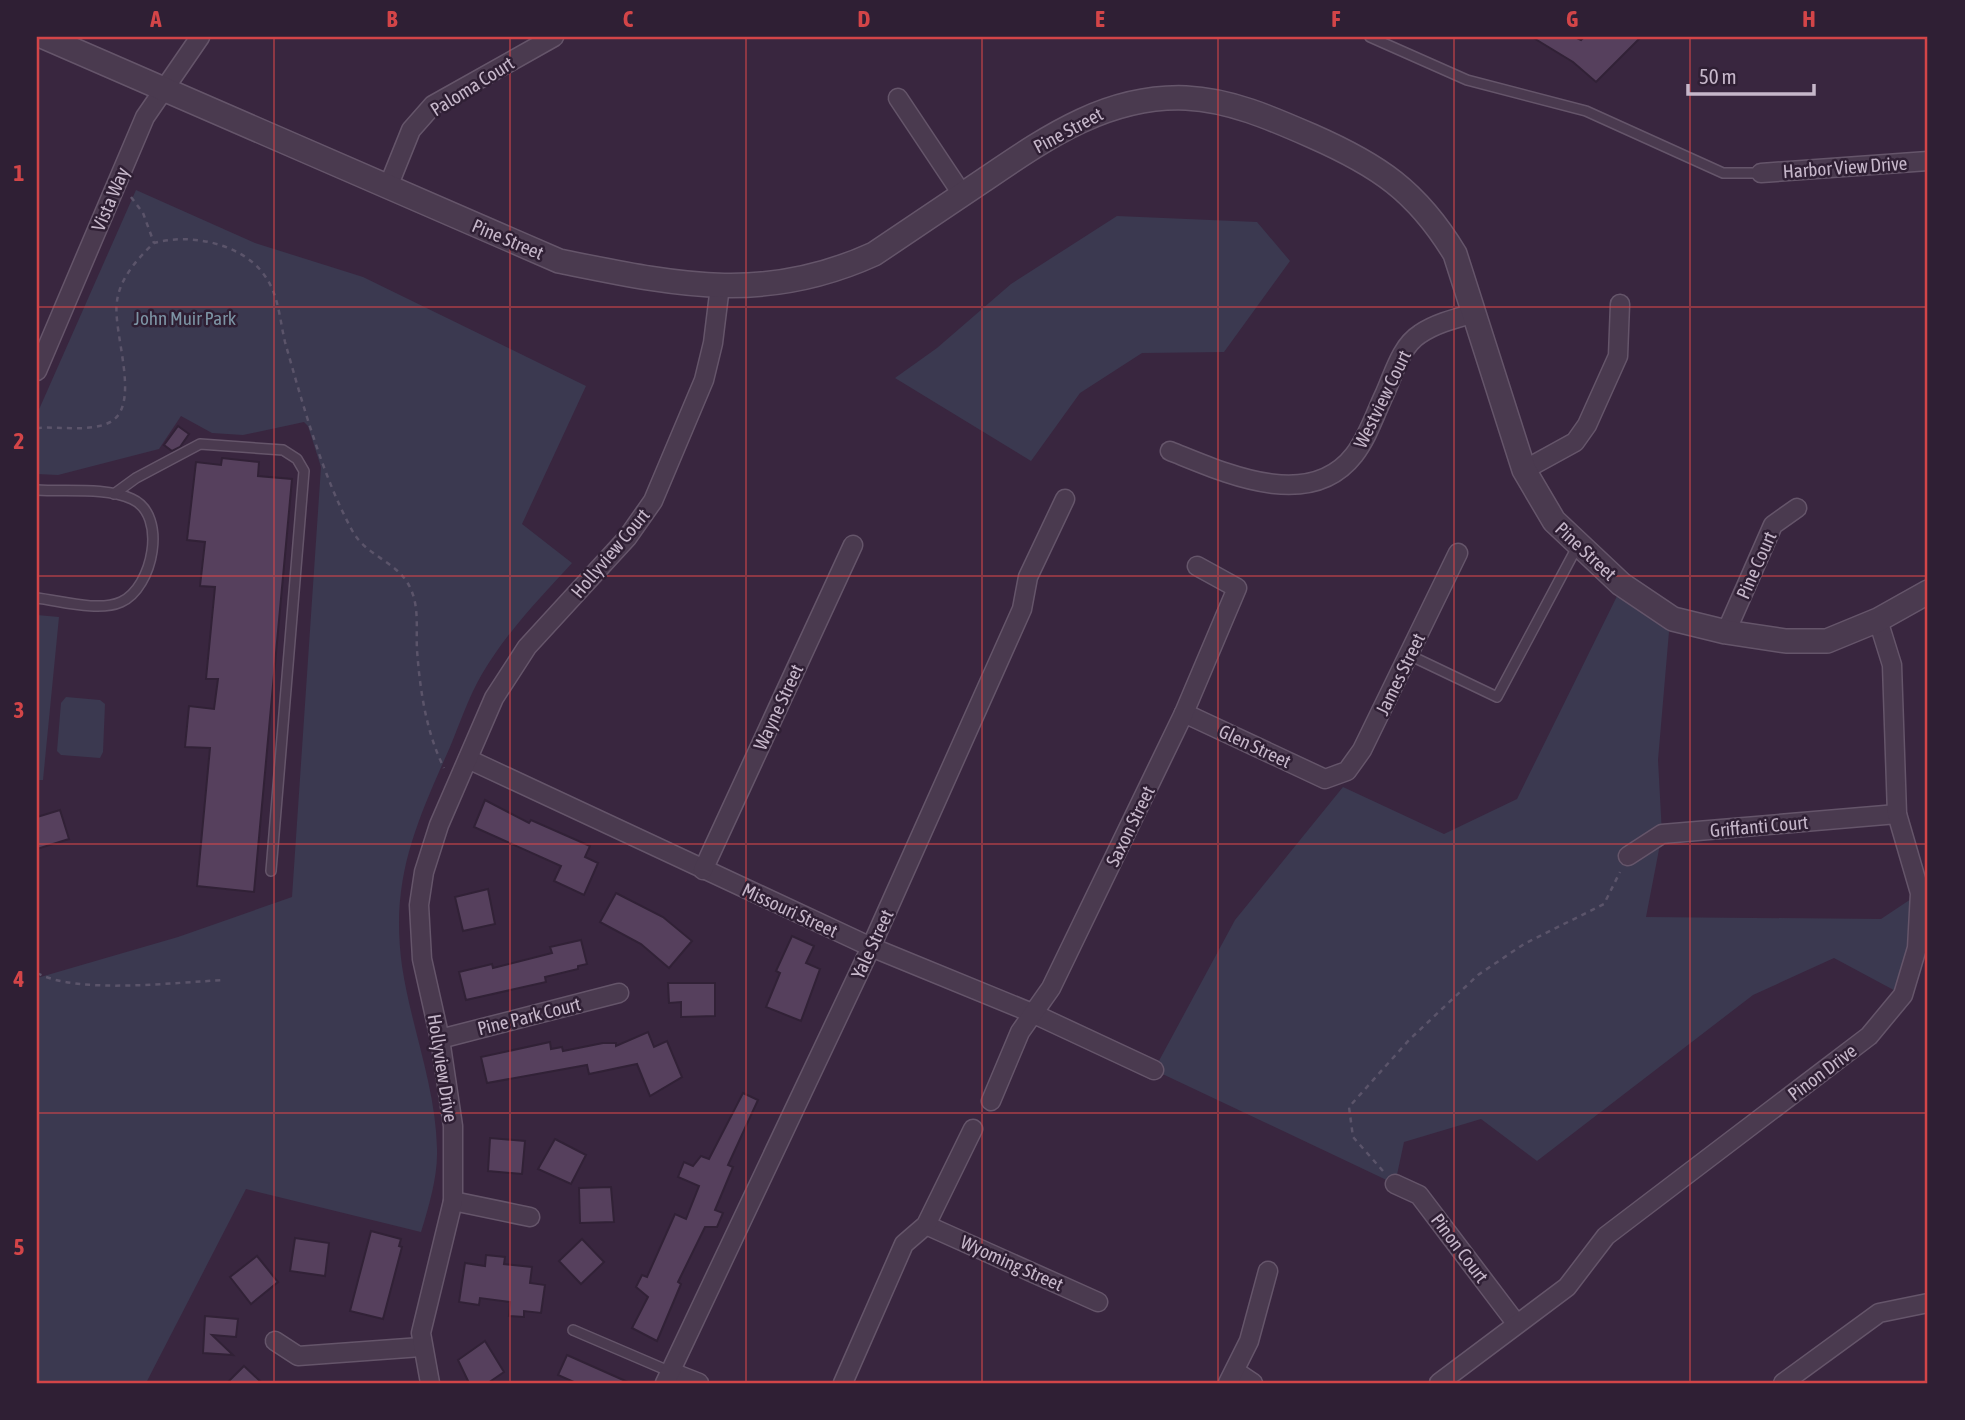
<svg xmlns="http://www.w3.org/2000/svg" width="1965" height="1420" font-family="'Asap Condensed',sans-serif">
<rect width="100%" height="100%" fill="#39263f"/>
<g fill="#3b3950">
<path d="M136 190 255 243 363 277 586 386 522 524 572 563C540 598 506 633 482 674 469 696 460 723 450 747 416 824 390 879 402 966 411 1027 436 1087 437 1149 438 1176 429 1206 421 1232L246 1189 146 1383H37V978L178 937 292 897 321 467 308 426 304 422 243 435 212 433 181 416 159 449 58 475 37 474V414Z"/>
<polygon points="1117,216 1257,222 1290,261 1224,352 1142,353 1080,393 1031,461 895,378 937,348 1011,284"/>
<polygon points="1622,586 1670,620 1658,760 1662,834 1646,917 1881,919 1920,893 1903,995 1834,958 1753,995 1537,1161 1481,1119 1404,1142 1395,1184 1154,1070 1235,920 1343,787 1444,834 1517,799"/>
<polygon points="37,615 59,617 43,780 37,780"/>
<polygon points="66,697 100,700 105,704 103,752 100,758 61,755 57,751 61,703"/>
</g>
<g fill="#56405d" stroke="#312136" stroke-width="2">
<polygon points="1532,37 1575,37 1581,40 1584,37 1641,37 1596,82 1573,62"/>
<polygon points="178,426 189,434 180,447 172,451 164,445"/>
<polygon points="222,458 259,462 258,476 292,479 254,892 197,886 210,748 185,747 189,706 214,709 218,679 206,679 215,587 200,586 205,542 187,540 196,462 221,465"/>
<polygon points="485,800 529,823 531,820 590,846 585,857 598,863 584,895 554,881 561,866 474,827"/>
<polygon points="60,810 69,839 37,849 37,817"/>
<polygon points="488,889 495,924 463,931 455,897"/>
<polygon points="616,893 663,917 692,941 669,968 641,944 600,922"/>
<polygon points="792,936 814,946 806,963 820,969 801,1021 766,1007 780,973 776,971"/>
<polygon points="581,940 587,964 578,966 578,969 545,977 546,982 466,1000 459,972 492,964 493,968 552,953 550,947"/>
<polygon points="668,983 715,983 715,1016 681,1017 681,1002 669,1003"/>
<polygon points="648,1032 654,1047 667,1041 682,1077 650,1096 637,1064 589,1074 587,1065 487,1083 481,1057 550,1042 551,1049 562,1047 563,1051 603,1043 616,1043 616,1046"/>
<polygon points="743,1093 758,1100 728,1165 733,1167 715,1210 723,1213 717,1227 705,1227 678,1282 681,1284 657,1341 632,1328 648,1297 636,1287 642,1275 647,1277 675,1214 686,1219 699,1186 678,1177 684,1162 693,1166 701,1156 709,1159"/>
<polygon points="490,1138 525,1141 522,1174 488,1171"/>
<polygon points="555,1139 586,1155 571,1184 538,1169"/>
<polygon points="611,1187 614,1222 580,1223 579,1188"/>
<polygon points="371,1231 401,1239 399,1246 402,1247 383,1319 350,1311"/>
<polygon points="295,1238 329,1243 325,1276 290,1271"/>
<polygon points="582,1239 604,1262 581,1284 559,1261"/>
<polygon points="486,1255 505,1257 504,1264 532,1267 530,1283 545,1285 541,1313 524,1311 524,1317 509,1316 510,1302 480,1298 479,1305 459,1302 465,1263 485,1266"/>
<polygon points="257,1256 278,1282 251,1304 230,1277"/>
<polygon points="205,1316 238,1319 236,1337 212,1335 233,1355 203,1353"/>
<polygon points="485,1341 504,1372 488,1383 469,1383 458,1360"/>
<polygon points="567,1355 630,1383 576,1383 558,1375"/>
<polygon points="244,1366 262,1383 227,1383"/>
</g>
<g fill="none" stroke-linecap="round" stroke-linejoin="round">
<g stroke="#65556a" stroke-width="12">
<g id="service">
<polyline points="1370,37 1467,80 1586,111 1723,173 1761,173"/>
<path d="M37 490C66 492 105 487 132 499 168 515 153 588 121 602 99 612 61 601 37 598"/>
<polyline points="114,494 136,478 200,444 283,450 297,459 304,471 271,871"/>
<polyline points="1409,655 1497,697 1577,547"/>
<polyline points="573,1330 671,1372"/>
</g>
</g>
<g stroke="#65556a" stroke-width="21">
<g id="minor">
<polyline points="898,98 962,194"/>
<polyline points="1761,173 1928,161"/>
<polyline points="388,187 411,130 433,105 554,37"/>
<polyline points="37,371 145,117 200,37"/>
<path d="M1170 451C1223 472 1309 513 1354 455 1368 437 1375 414 1385 393 1394 373 1401 346 1420 334 1436 323 1457 318 1475 313"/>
<polyline points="1524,470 1575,442 1587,425 1618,356 1620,304"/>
<polyline points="1726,632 1773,525 1797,508"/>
<polyline points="1184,713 1325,779 1347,771 1362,750 1458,553"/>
<polyline points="468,759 871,947 1032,1013 1154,1070"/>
<polyline points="1628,856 1662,834 1897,814"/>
<polyline points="703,870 853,545"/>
<polyline points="440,1039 619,993"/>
<polyline points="991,1101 1020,1032 1051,988 1184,713 1237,588 1197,566"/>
<polyline points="1395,1184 1419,1195 1516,1323"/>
<polyline points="453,1201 530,1217"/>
<polyline points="926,1225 1098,1302"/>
<polyline points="275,1341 298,1356 421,1347"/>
<polyline points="1235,1371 1253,1383"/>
<polyline points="671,1372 699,1383"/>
<polyline points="430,1383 421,1333 453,1201 453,1126 440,1039 422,959 419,905 424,872 439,825 494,698 527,647 627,538 653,501 704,380 713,343 720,286"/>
<polyline points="665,1383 871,947 1022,609 1028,577 1065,499"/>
<polyline points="843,1383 904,1244 926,1225 973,1129"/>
<polyline points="1228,1383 1249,1341 1268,1271"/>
<polyline points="1439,1383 1567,1287 1606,1236 1869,1036 1903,995 1917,948 1920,893 1897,814 1892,665 1878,620"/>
<polyline points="1783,1383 1879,1313 1928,1303"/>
</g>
</g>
<g stroke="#65556a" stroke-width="26">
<path id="tertiary" d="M44 37 559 261C674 284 762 305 874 254 911 229 947 205 984 180 1046 138 1107 95 1186 98 1230 100 1271 118 1312 136 1378 165 1417 191 1455 254L1524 470 1554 521 1621 584 1673 619 1726 632 1786 641H1827L1878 620 1928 592"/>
</g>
<g stroke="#5b546a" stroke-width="2.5" stroke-dasharray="5 5" stroke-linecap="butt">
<polyline points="131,197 143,213 154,243"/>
<path d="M37 428C58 426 93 433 112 421 141 402 112 331 117 301 120 278 138 258 154 243 189 233 239 243 262 272 279 293 279 317 285 342 302 402 323 478 353 532 368 558 401 562 412 592 419 610 416 631 417 650 420 690 426 732 444 768"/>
<path d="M37 973C78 995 176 982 225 980"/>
<polyline points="1383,1171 1353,1137 1349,1107 1409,1040 1478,975 1524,944 1604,904 1620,872"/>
</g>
<use href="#service" stroke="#4a3a4f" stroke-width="9"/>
<use href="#minor" stroke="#4a3a4f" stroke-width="18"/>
<use href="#tertiary" stroke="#4a3a4f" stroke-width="23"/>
</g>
<path fill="none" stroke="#d34548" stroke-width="2" stroke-opacity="0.55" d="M274 37V1383M510 37V1383M746 37V1383M982 37V1383M1218 37V1383M1454 37V1383M1690 37V1383M37 307H1928M37 576H1928M37 844H1928M37 1113H1928"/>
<g text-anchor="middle" stroke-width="5" stroke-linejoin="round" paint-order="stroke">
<g font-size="19" fill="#c6b7ca" stroke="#2f1f34">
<text transform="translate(472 86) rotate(-32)" y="7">Paloma Court</text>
<text transform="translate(1068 130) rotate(-28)" y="7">Pine Street</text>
<text transform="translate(1845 167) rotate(-4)" y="7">Harbor View Drive</text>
<text transform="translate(110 199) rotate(-67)" y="7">Vista Way</text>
<text transform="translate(508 239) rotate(23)" y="7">Pine Street</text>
<text transform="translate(1382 399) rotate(-64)" y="7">Westview Court</text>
<text transform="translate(1586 551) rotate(43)" y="7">Pine Street</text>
<text transform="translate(610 553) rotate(-50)" y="7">Hollyview Court</text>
<text transform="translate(1756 565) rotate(-66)" y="7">Pine Court</text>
<text transform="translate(1400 674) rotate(-64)" y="7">James Street</text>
<text transform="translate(778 707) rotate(-65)" y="7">Wayne Street</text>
<text transform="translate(1255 746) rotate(25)" y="7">Glen Street</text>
<text transform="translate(1130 826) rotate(-64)" y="7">Saxon Street</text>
<text transform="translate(1759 826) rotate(-5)" y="7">Griffanti Court</text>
<text transform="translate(790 910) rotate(25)" y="7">Missouri Street</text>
<text transform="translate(872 944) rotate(-65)" y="7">Yale Street</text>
<text transform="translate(529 1016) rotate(-14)" y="7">Pine Park Court</text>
<text transform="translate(443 1068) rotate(81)" y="7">Hollyview Drive</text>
<text transform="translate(1822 1072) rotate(-37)" y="7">Pinon Drive</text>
<text transform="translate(1460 1248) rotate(53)" y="7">Pinon Court</text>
<text transform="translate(1012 1263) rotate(24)" y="7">Wyoming Street</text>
</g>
<g font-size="19" fill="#7d94a4" stroke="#2f1f34">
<text x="185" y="325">John Muir Park</text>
</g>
</g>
<rect width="1965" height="1420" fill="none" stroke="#2f1f34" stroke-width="77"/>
<path d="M1688 84v10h126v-10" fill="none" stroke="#c6b7ca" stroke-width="3.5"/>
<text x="1699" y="84" font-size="21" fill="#c6b7ca" stroke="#2f1f34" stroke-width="5" paint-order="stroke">50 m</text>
<rect x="38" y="38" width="1888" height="1344" fill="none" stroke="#d34548" stroke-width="2.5"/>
<g font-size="23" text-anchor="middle" font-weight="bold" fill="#d34548">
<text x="156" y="27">A</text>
<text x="392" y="27">B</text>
<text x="628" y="27">C</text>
<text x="864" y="27">D</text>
<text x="1100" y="27">E</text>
<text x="1336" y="27">F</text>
<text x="1572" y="27">G</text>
<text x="1809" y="27">H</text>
<text x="19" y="181">1</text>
<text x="19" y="449">2</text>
<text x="19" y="718">3</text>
<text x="19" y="987">4</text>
<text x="19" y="1255">5</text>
</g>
</svg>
